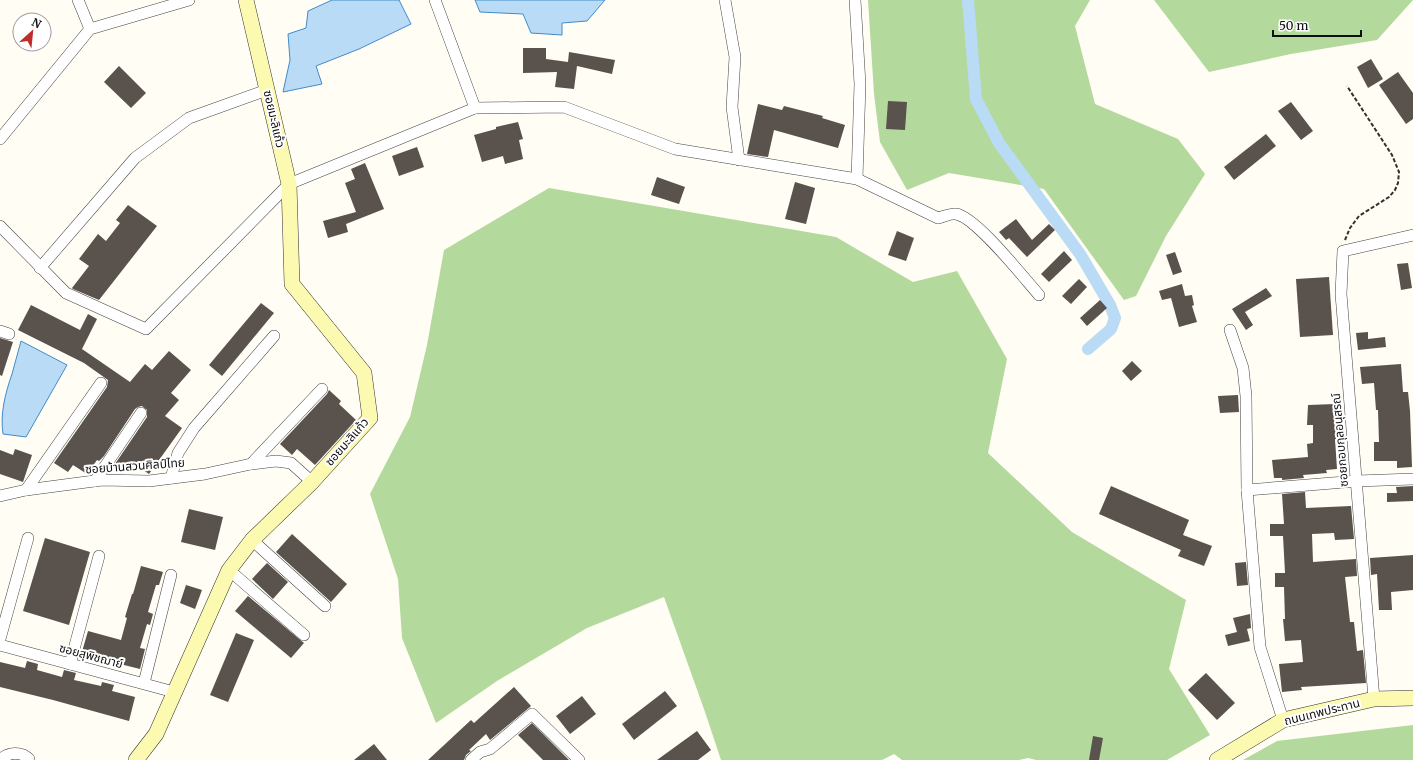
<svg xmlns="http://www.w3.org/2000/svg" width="1413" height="760" font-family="Merriweather,'Noto Sans Thai',serif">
<rect width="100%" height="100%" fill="#fffdf4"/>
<g fill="#b4d99d">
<polygon points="868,0 1090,0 1075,26 1095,104 1178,139 1205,174 1166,236 1136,296 1124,300 1044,189 949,173 907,190 880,142 874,94"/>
<polygon points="1154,0 1413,0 1377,40 1291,54 1209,72"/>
<polygon points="549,188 836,237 913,282 957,271 1007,359 988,453 1072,532 1186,600 1169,669 1210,735 1167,760 1036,760 1028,758 1019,760 902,760 894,754 882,760 721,760 705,712 664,597 587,628 497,681 436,723 402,638 398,579 370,494 410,417 427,345 444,250"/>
<polygon points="1413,725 1413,760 1243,760 1277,741"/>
</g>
<g fill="#b9dbf5" stroke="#428bca">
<polygon points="332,0 399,0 411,24 359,49 316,66 322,84 283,92 290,60 288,34 306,28 308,11"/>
<polygon points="475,0 605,0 587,21 562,23 562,35 531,33 523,14 480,12"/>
<path d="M21 341 67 365 26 437 3 434C0 414 5 394 12 374 15 363 18 352 21 341Z"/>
</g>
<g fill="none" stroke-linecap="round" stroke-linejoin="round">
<polyline stroke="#b9dbf5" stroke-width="12" points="968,0 976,99 999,143 1080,254 1110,305 1115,318 1111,329 1088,349"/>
</g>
<g fill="#59524d">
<polygon points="523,48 546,48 546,59 568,62 569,52 615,60 612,74 577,66 574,89 555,87 557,72 523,73"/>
<polygon points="1371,59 1383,79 1368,88 1357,67"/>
<polygon points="119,66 146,93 131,108 104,82"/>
<polygon points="1398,72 1413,93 1413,119 1406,124 1379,85"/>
<polygon points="888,101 907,102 905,130 886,129"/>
<polygon points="1291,102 1313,131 1301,140 1278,111"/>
<polygon points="758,104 782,110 784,106 823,116 822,118 845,125 838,148 774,130 768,157 747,154"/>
<polygon points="518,122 523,139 519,140 523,159 505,164 503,156 482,162 474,135 496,129 496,127"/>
<polygon points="1266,134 1276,146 1234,180 1224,167"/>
<polygon points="417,147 424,167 399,176 392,156"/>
<polygon points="365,163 384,209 346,224 348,232 328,238 323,221 356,212 345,183 355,179 351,169"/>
<polygon points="657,177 685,187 679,204 651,195"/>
<polygon points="795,182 815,188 806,224 785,219"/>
<polygon points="128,205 157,226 99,300 73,289 72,288 89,266 79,259 98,234 106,241 120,223 116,220"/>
<polygon points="1016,219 1032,240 1049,224 1055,230 1027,257 1009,238 1006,240 999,232"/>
<polygon points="897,231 914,238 906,261 888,255"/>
<polygon points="1064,251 1072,260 1049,282 1041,274"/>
<polygon points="1175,252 1182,272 1173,275 1166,255"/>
<polygon points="1408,263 1412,288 1401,290 1397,264"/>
<polygon points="1329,277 1333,335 1300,337 1296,279"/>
<polygon points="1079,279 1087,287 1071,304 1062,296"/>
<polygon points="1182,284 1185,296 1192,295 1194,305 1192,306 1197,322 1179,327 1171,298 1162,300 1159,291"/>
<polygon points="1266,288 1272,296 1245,312 1253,325 1246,330 1232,309"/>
<polygon points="1100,300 1107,308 1087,326 1080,318"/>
<polygon points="261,303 274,313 222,376 209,365"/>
<polygon points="31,305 80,330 88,314 97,319 82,349 130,382 145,364 152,370 169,351 191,370 171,393 179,400 165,416 182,428 149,474 133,463 127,472 115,464 147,417 147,410 142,406 138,407 135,409 104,456 99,461 97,460 87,474 73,465 68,472 54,463 107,387 108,380 84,363 18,330"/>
<polygon points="1368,332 1368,339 1385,337 1386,347 1358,350 1356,333"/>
<polygon points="0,338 13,342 2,376 0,375"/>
<polygon points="1132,361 1142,371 1131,381 1122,371"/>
<polygon points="1401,364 1403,392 1408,392 1410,411 1412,467 1397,468 1397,461 1374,461 1374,442 1379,442 1378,410 1376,410 1374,383 1362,384 1360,367"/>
<polygon points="329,390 341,401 339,404 356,420 315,465 297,449 292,455 280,444 327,394"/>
<polygon points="1238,395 1239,412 1220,413 1218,396"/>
<polygon points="1335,404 1336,439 1335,439 1337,469 1326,470 1327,473 1303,475 1304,478 1282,480 1282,478 1274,478 1272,460 1308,457 1307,444 1313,443 1313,425 1307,425 1308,405"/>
<polygon points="15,449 32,455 23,482 0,474 0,450 13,455"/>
<polygon points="1111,486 1189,520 1183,535 1212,546 1204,566 1178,556 1181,550 1099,514"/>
<polygon points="1413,486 1413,501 1387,502 1387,493 1397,493 1396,487"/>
<polygon points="1305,492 1306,508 1351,506 1354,539 1335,540 1334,533 1312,534 1313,562 1356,559 1357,576 1345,577 1350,622 1354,622 1357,651 1363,650 1366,683 1301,687 1302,690 1282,692 1279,664 1303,662 1301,640 1285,641 1283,619 1285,619 1284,587 1275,587 1275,573 1285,573 1283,536 1270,536 1270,524 1284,524 1282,494"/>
<polygon points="189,509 223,517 215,550 181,542"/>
<polygon points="292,534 347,584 331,602 276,552"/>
<polygon points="45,538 90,552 69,625 23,611"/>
<polygon points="1413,555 1413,590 1391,592 1392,610 1379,610 1377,574 1371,575 1370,558"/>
<polygon points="1246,562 1248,585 1237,586 1235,563"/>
<polygon points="267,563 288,582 273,599 252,579"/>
<polygon points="141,566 163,572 159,585 156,585 148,612 153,614 150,625 147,624 140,648 145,649 140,669 108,661 107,663 81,655 88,631 121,640 127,618 125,617 132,594 133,594"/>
<polygon points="186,585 202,590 195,609 180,603"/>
<polygon points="248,596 304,643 291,658 235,611"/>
<polygon points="1250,614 1251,628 1247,629 1250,641 1228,646 1225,635 1237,632 1233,618"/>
<polygon points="236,633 254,640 228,702 210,695"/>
<polygon points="27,661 38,664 37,670 62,677 64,670 76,673 74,680 101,686 102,682 114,685 112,691 135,697 129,721 53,700 0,687 0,662 25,668"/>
<polygon points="1206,673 1235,703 1217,720 1188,690"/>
<polygon points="514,687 531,706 530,707 490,740 486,734 469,750 471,751 466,755 464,760 428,760 471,720 474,723"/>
<polygon points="665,691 677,706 634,740 622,724"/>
<polygon points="582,696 596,714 570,734 556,716"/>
<polygon points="532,723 569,760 543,760 518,735"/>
<polygon points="697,731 711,750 698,760 657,760"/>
<polygon points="1093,736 1103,738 1099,760 1089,760"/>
<polygon points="374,744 387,760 354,760"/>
</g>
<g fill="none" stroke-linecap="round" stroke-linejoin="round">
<g stroke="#434343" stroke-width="12">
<g id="street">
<polyline points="78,0 90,29"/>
<polyline points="435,0 475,108"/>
<polyline points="725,0 735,57 732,107 739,160"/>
<polyline points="855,0 860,84 857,179"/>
<polyline points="0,139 90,29 189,0"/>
<path d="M0 226 66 293 146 329 289 184 475 108 564 107 675 149 857 179 938 218C943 217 951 213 956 214 976 217 1024 278 1039 295"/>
<polyline points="40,268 135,158 189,118 267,90"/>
<polyline points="1230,330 1243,368 1246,396 1247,490 1260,647 1283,720"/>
<polyline points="0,331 9,334"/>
<polyline points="251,464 322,389"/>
<polyline points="171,478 178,453 194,428 274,336"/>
<polyline points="95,481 141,413"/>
<polyline points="26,490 101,383"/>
<polyline points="1247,490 1357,481 1413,479"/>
<polyline points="0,496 26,490 102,480 149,481 205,474 251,464 276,461 291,463 312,482"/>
<polyline points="252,540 325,606"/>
<polyline points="229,570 304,635"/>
<polyline points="0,639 28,538"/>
<polyline points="0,645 174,692"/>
<polyline points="70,664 99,556"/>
<polyline points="144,683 171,575"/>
<polyline points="1374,699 1341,294 1343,251 1413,235"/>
<path d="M0 760C8 752 21 751 29 759"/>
<polyline points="471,760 480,752 490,749 532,714 579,760"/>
</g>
</g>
<g stroke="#323232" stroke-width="16">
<g id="secondary">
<polyline points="136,760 156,734 229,570 252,540 312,482 370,418 364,373 292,284 289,184 246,0"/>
<polyline points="1217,760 1283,720 1374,699 1413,698"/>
</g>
</g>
<polyline stroke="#323232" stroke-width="2" stroke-dasharray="4 2" stroke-linecap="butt" points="1345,240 1350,228 1359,216 1389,197 1395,190 1398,183 1399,172 1392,155 1347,86"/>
<use href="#street" stroke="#fff" stroke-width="11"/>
<use href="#secondary" stroke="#fcf9b1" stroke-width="15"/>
</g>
<g text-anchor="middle" stroke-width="4" stroke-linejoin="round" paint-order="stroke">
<g font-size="12" fill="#101010" stroke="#fff">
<text transform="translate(274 119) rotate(77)" y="4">ซอยมะลิแก้ว</text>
<text transform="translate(1340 440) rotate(-95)" y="4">ซอยกอบกุลอนุสรณ์</text>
<text transform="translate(347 442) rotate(-49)" y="4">ซอยมะลิแก้ว</text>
<text transform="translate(135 466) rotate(-4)" y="4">ซอยบ้านสวนศิลป์ไทย</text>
<text transform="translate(91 656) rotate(15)" y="4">ซอยสุพิชฌาย์</text>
<text transform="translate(1322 712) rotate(-14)" y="4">ถนนเทพประทาน</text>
</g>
</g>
<g transform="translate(32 32) rotate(27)"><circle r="19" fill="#ffffff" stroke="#9f9f9f"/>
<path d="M0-3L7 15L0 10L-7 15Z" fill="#bd2d2b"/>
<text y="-6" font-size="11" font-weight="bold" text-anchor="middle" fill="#101010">N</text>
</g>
<path d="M1273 30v6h88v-6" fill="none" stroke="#101010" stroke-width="2"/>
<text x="1279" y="30" font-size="12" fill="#101010" stroke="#ffffff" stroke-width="3" paint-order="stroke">50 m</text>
</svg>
